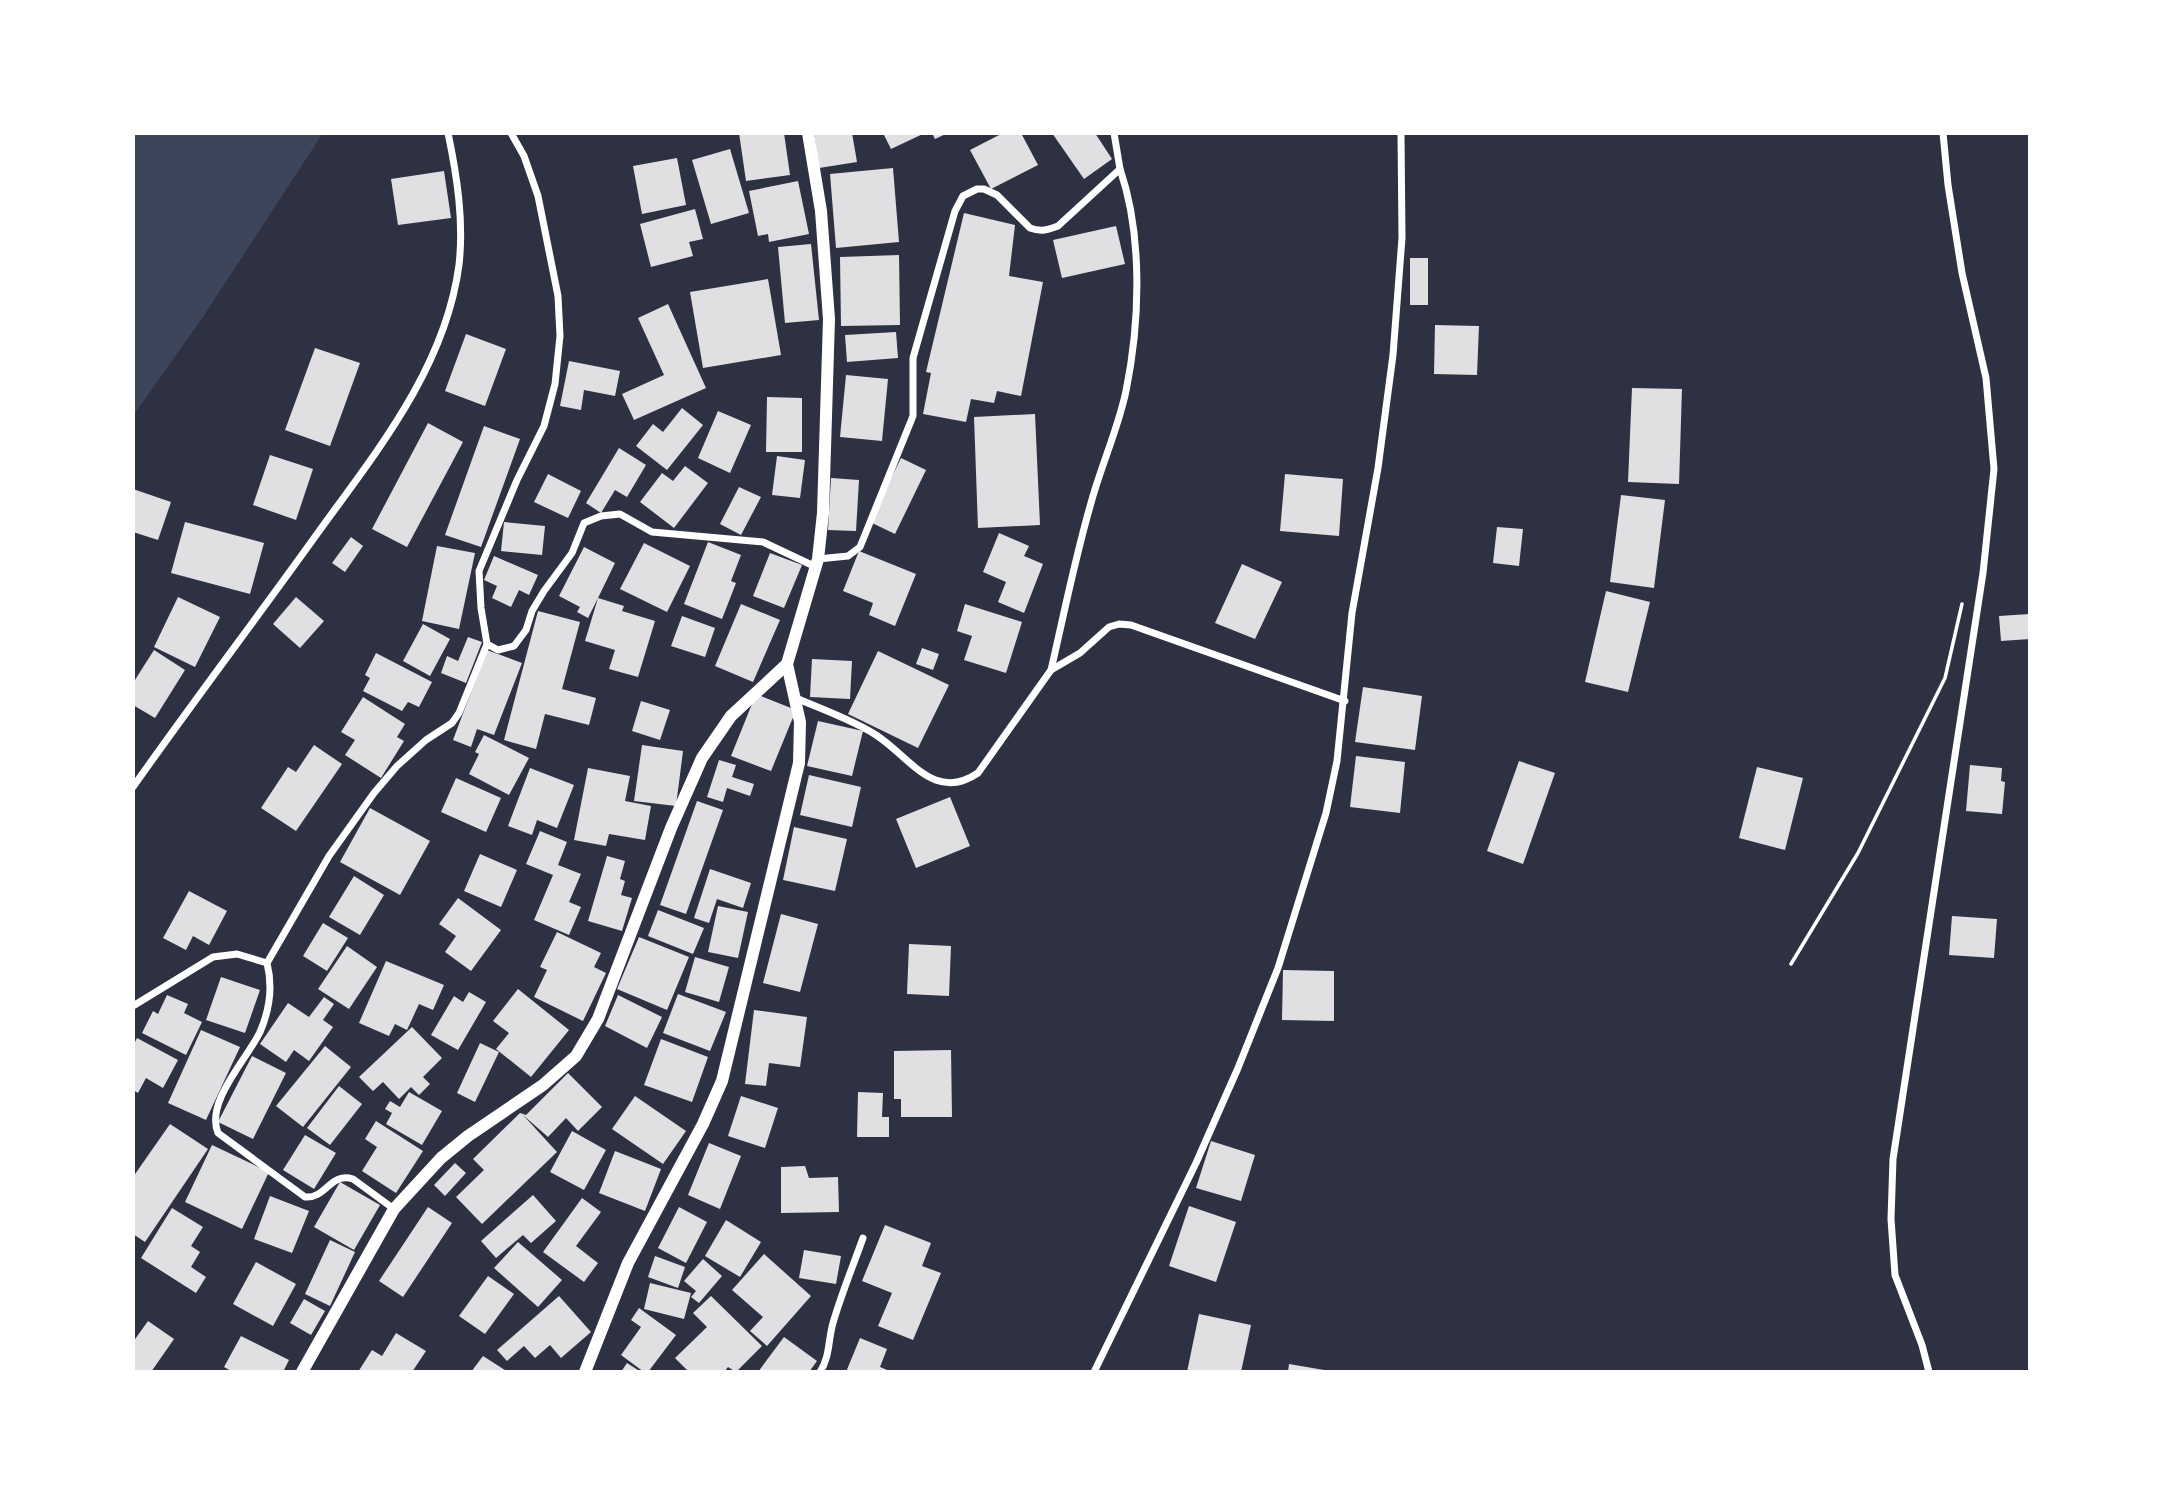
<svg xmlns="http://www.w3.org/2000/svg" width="2163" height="1505" font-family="Poppins,sans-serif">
<rect width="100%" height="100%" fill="#2d3142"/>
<polygon fill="#3c4559" points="133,133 323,133 203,317 133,416"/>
<g fill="#e0e0e3">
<polygon points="739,133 784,133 790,175 746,181"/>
<polygon points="814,133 852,133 857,162 819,168"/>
<polygon points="883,133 925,133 891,149"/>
<polygon points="932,133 948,133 935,139"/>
<polygon points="1003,133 1021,133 1038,165 991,189 970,150"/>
<polygon points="1052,133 1095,133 1112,159 1084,179"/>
<polygon points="730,149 749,213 711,224 692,160"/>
<polygon points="677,158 686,205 642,214 633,166"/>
<polygon points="893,168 899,242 836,248 830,174"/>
<polygon points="444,171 451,218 398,225 391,179"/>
<polygon points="798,181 809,234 769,242 768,234 758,236 749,191"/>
<polygon points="695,209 703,239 689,242 693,256 651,267 640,224"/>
<polygon points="964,213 1015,225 1009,276 1043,282 1021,396 997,391 994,403 971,399 966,422 923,414 931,373 926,372"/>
<polygon points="1116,226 1125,264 1062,278 1053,240"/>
<polygon points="811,244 819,320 785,323 778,247"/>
<polygon points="899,255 900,325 841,326 840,257"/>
<rect x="1410" y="258" width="18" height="47"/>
<polygon points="768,279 781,355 703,368 690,292"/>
<polygon points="668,304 706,388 634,420 622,394 664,375 638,318"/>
<polygon points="1435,325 1479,326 1477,375 1434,374"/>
<polygon points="896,332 898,358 847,362 845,335"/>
<polygon points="466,334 506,349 485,406 445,391"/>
<polygon points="315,348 360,363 330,446 285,430"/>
<polygon points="569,361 620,371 615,396 584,390 581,410 560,406"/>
<polygon points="846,375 888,379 882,441 840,437"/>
<polygon points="1632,388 1682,389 1679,484 1628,482"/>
<polygon points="767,397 802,398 802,452 766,452"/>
<polygon points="682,408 703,425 667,470 636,446 653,424 663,432"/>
<polygon points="718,411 751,425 730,473 698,458"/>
<polygon points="1035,414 1040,525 978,528 974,417"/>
<polygon points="428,423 463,442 407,547 372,529"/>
<polygon points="484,426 520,439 481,547 445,535"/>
<polygon points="619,448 646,465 627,497 615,490 601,513 586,503"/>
<polygon points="270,455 313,469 296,520 253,505"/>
<polygon points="777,456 805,460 800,498 772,495"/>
<polygon points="901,458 926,470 895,534 870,522"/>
<polygon points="685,466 708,483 674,528 640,502 662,473 673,481"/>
<polygon points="548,474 581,491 568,518 534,502"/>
<polygon points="1285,474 1343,479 1339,536 1280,531"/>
<polygon points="831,478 859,480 856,531 828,530"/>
<polygon points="739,487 761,497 741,535 720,524"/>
<polygon points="133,489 171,502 158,540 133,532"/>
<polygon points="1621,495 1665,500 1654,588 1610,582"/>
<polygon points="185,522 264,543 250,594 171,573"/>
<polygon points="504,522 545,526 542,555 501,551"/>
<polygon points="1497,527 1523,529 1519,566 1493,563"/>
<polygon points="999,533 1029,546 1024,556 1043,564 1024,613 998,602 1006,582 983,572"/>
<polygon points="351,537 363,546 345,572 332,563"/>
<polygon points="708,542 741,555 731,581 736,583 722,619 684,604"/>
<polygon points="644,543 690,566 667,612 620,589"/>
<polygon points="437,546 475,553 459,629 422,621"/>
<polygon points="584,547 615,563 598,598 624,606 622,611 655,621 638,677 609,669 615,650 585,641 598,598 588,618 577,612 580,607 559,596"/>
<polygon points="859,551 916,574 895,626 869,615 873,603 843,591"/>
<polygon points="770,553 802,565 784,608 753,596"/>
<polygon points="494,556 538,575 529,595 519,590 511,607 492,598 497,586 484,580"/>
<polygon points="1242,564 1282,582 1255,639 1215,623"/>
<polygon points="1606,591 1650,602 1628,692 1585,682"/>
<polygon points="178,597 220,617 195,667 154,647"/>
<polygon points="296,597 324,621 300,648 273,624"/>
<polygon points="741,604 780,620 753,682 715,666"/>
<polygon points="965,604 1022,622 1006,673 964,660 972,636 957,631"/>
<polygon points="538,611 580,622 562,689 596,698 589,725 545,714 536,749 504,740"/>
<polygon points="2030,614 2030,639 2001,641 1999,616"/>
<polygon points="682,616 715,628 705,657 671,646"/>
<polygon points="423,624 450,639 430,676 403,661"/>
<polygon points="468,637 482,642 466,683 441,673 447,656 458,661"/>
<polygon points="922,648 939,654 933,670 916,664"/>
<polygon points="154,650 185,670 155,718 133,705 133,683"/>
<polygon points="487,650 522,663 494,735 477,729 471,747 453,740"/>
<polygon points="878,651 949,685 918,748 848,714"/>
<polygon points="376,653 432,682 419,707 408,702 402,711 363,691 370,678 365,675"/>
<polygon points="812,659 852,661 850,699 810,697"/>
<polygon points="1363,687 1422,696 1415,750 1355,742"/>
<polygon points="756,694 796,710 771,771 731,756"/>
<polygon points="363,697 405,724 397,737 404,741 381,778 345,755 355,740 341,732"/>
<polygon points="641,701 670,710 660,740 632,731"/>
<polygon points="818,721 863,731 852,776 807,766"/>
<polygon points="484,735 529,758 509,795 469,774 479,754 475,752"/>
<polygon points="314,745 342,764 296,831 261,808 288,767 296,772"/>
<polygon points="642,745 683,751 676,806 634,801"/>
<polygon points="1356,756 1405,762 1400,813 1350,807"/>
<polygon points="719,760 736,765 732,777 754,784 750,796 727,788 723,802 707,797"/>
<polygon points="1519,761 1555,773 1523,864 1487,851"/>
<polygon points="1970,765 2002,768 2001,781 2005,782 2002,814 1966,811"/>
<polygon points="1757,767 1803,778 1785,850 1739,838"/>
<polygon points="530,768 574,785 557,828 537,820 532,835 508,826"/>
<polygon points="588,768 630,776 625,801 651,806 645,840 609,834 606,846 574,840"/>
<polygon points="809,775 861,787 852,827 800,815"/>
<polygon points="456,778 501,798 486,832 441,812"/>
<polygon points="950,797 970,846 916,868 896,819"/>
<polygon points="697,801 723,810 686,914 660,905"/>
<polygon points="370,808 430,841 400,895 340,862"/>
<polygon points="794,827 847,839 835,891 783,880"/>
<polygon points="540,831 567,842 558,865 581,874 569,902 581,907 569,935 534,920 553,875 526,864"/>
<polygon points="480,854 517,870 501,907 464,891"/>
<polygon points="607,856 625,861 620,879 625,881 621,895 632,898 622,931 588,921"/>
<polygon points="710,869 751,883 743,908 717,899 709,923 694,918"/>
<polygon points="354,876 384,895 360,935 329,917"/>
<polygon points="189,891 227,911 209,945 193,936 186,950 163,938"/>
<polygon points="458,898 501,930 471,971 445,952 456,936 439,924"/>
<polygon points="718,906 748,912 738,958 708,952"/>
<polygon points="658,910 704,928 693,954 648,936"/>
<polygon points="781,914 818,924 800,992 763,983"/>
<polygon points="1952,916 1997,919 1994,958 1949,955"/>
<polygon points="323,923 348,938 327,971 303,956"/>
<polygon points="557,932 601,953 594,967 606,973 583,1021 534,997 547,970 540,967"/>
<polygon points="639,937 689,957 667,1010 617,989"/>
<polygon points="909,944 951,946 949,996 907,994"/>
<polygon points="347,946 377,967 349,1009 318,989"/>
<polygon points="695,957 729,967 719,1002 685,992"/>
<polygon points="386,961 444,985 433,1010 419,1004 407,1030 395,1024 389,1036 359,1023"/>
<polygon points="1283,970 1334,971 1334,1021 1282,1020"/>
<polygon points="221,977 260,990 245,1033 206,1020"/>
<polygon points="518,989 569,1030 531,1077 496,1049 509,1033 493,1021"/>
<polygon points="469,992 486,1002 458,1050 431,1035 454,996 463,1002"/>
<polygon points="678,994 726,1012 710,1051 663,1033"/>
<polygon points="167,995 188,1004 184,1013 202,1022 186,1055 142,1033 153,1011 158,1014"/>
<polygon points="618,995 662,1017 647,1048 605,1026"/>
<polygon points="324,997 334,1004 323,1020 333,1027 309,1061 294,1050 286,1062 260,1044 288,1003 309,1017"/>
<polygon points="754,1010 807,1017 800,1067 769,1063 766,1086 745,1084"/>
<polygon points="412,1027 442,1058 423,1077 430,1084 419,1095 411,1087 399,1099 383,1082 373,1091 359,1077"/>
<polygon points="201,1030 240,1047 206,1120 168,1103"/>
<polygon points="137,1038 178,1060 163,1088 146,1078 138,1093 133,1090 133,1046"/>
<polygon points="661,1039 708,1057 692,1102 644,1085"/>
<polygon points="480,1043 499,1052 475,1102 457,1093"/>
<polygon points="325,1046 351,1067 303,1127 276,1106"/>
<polygon points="951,1050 952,1117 901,1117 901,1099 894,1099 894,1051"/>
<polygon points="252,1056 286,1073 253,1139 218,1122"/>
<polygon points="568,1073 602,1107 578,1131 566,1118 548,1137 523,1115 557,1152 482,1224 456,1197 484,1170 473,1159 520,1113 526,1115"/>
<polygon points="339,1086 362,1104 330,1145 307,1128"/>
<polygon points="409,1092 442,1111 422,1145 386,1124 392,1113 385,1109 390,1101 400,1107"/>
<polygon points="858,1092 883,1093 882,1117 889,1117 889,1137 857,1137"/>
<polygon points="635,1096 686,1131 663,1164 612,1129"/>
<polygon points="741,1096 778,1108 765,1148 728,1136"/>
<polygon points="376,1121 423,1151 396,1193 362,1171 377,1147 365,1139"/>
<polygon points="170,1124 208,1149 145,1242 133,1234 133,1177"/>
<polygon points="572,1131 606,1150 584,1190 550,1172"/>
<polygon points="305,1135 336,1153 314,1189 283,1170"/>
<polygon points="1211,1141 1255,1155 1241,1201 1196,1188"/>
<polygon points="709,1143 741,1156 720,1209 688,1195"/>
<polygon points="212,1145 269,1172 242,1229 185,1202"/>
<polygon points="615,1151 661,1169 645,1211 599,1193"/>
<polygon points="455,1163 466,1173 445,1196 434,1185"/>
<polygon points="805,1166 809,1178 838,1177 839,1212 781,1213 781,1167"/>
<polygon points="340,1182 380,1205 354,1250 314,1227"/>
<polygon points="533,1195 556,1221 531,1243 523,1235 496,1258 481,1241"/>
<polygon points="270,1196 309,1211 292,1253 254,1239"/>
<polygon points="582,1198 601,1212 576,1246 598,1263 584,1282 543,1252"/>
<polygon points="1189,1206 1236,1222 1216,1282 1169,1266"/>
<polygon points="428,1207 452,1223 403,1297 379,1281"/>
<polygon points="679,1207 707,1222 686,1263 658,1248"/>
<polygon points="172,1208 203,1227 191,1246 200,1252 191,1267 206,1277 196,1293 141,1258"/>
<polygon points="726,1220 761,1242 740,1277 705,1256"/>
<polygon points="885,1225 931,1243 922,1266 941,1273 913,1340 878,1326 892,1293 862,1281"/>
<polygon points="330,1240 355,1252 330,1306 305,1294"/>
<polygon points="518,1242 562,1280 538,1307 494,1268"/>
<polygon points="804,1250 841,1256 836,1284 799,1278"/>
<polygon points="764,1254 811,1296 767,1346 750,1331 763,1317 732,1290"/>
<polygon points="655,1256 685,1267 678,1288 648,1277"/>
<polygon points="703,1259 722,1276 699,1303 691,1297 696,1291 684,1281"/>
<polygon points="256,1262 296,1284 273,1326 233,1304"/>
<polygon points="488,1276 514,1294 485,1334 459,1316"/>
<polygon points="650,1283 691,1293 684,1319 644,1309"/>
<polygon points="559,1296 591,1332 561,1358 550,1345 535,1358 524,1346 507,1361 497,1350"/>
<polygon points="711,1296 762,1346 736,1372 728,1367 724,1372 689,1372 675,1358 707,1327 693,1313"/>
<polygon points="304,1299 325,1311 311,1335 290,1323"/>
<polygon points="639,1308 676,1335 648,1372 644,1372 621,1355 641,1327 631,1320"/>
<polygon points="1199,1314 1251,1325 1241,1372 1187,1372"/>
<polygon points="148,1321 174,1339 151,1372 134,1372 133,1342"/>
<polygon points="396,1333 426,1351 412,1372 358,1372 372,1350 382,1356"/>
<polygon points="241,1336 289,1360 283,1372 233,1372 224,1367"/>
<polygon points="784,1337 817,1361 809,1372 758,1372"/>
<polygon points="860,1338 887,1349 880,1367 892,1372 846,1372"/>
<polygon points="483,1356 508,1372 471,1372"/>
<polygon points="627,1363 641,1372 621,1372"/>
<polygon points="1289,1364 1330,1371 1330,1372 1288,1372"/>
</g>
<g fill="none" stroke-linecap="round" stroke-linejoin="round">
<polyline stroke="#fff" stroke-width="3.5" points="1791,964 1858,853 1945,678 1962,604"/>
<g stroke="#fff" stroke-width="7">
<path d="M818 559 848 556 860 547 913 416V358L955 211 963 196 977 189H984L997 195 1030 228C1041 232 1048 230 1058 226L1120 169 1114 133"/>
<polyline points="487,644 481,608 479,571 517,480 544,426 555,384 560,336 558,296 538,196 524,156 511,133"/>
<path d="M1051 670C1064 614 1075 558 1091 503 1101 466 1118 429 1126 391 1140 322 1143 236 1120 169"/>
<path d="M796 698C821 709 853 720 876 735 909 756 934 803 978 773L1051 670 1080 653 1109 627 1119 624 1131 625 1345 701"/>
<path d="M133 787C193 702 256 619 317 534 376 452 445 369 459 265 464 221 457 176 448 133"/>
<polyline points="267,963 329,856 374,793 397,766 426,740 452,723 459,713 487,644 498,650 514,646 526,630 532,611 544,591 572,553 584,523 601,516 620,514 652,532 763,542 816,567"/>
<path d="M133 1006 213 957 237 954 267 963C273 987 270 1009 260 1032 247 1059 205 1102 218 1133L305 1197C326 1199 330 1172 353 1179L394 1209"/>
<path d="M820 1372C830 1357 828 1340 833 1323 841 1295 853 1266 863 1238"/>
<polyline points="1094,1372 1196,1163 1238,1068 1278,968 1326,813 1337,761 1352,613 1378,468 1393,355 1402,238 1401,133"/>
<polyline points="1929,1372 1922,1345 1895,1275 1891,1219 1893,1159 1983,573 1994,469 1986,378 1962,273 1948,185 1943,133"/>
</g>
<g stroke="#fff" stroke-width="12">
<polyline points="302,1372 394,1209 441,1158 468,1136 543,1085 576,1056 598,1019 671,828 702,758 731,716 787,664 818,559 823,513 829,319 821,211 808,133"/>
<polyline points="585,1372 628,1263 703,1124 722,1081 799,763 800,722 787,664"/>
</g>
</g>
<rect width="2163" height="1505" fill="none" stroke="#ffffff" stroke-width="270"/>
</svg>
